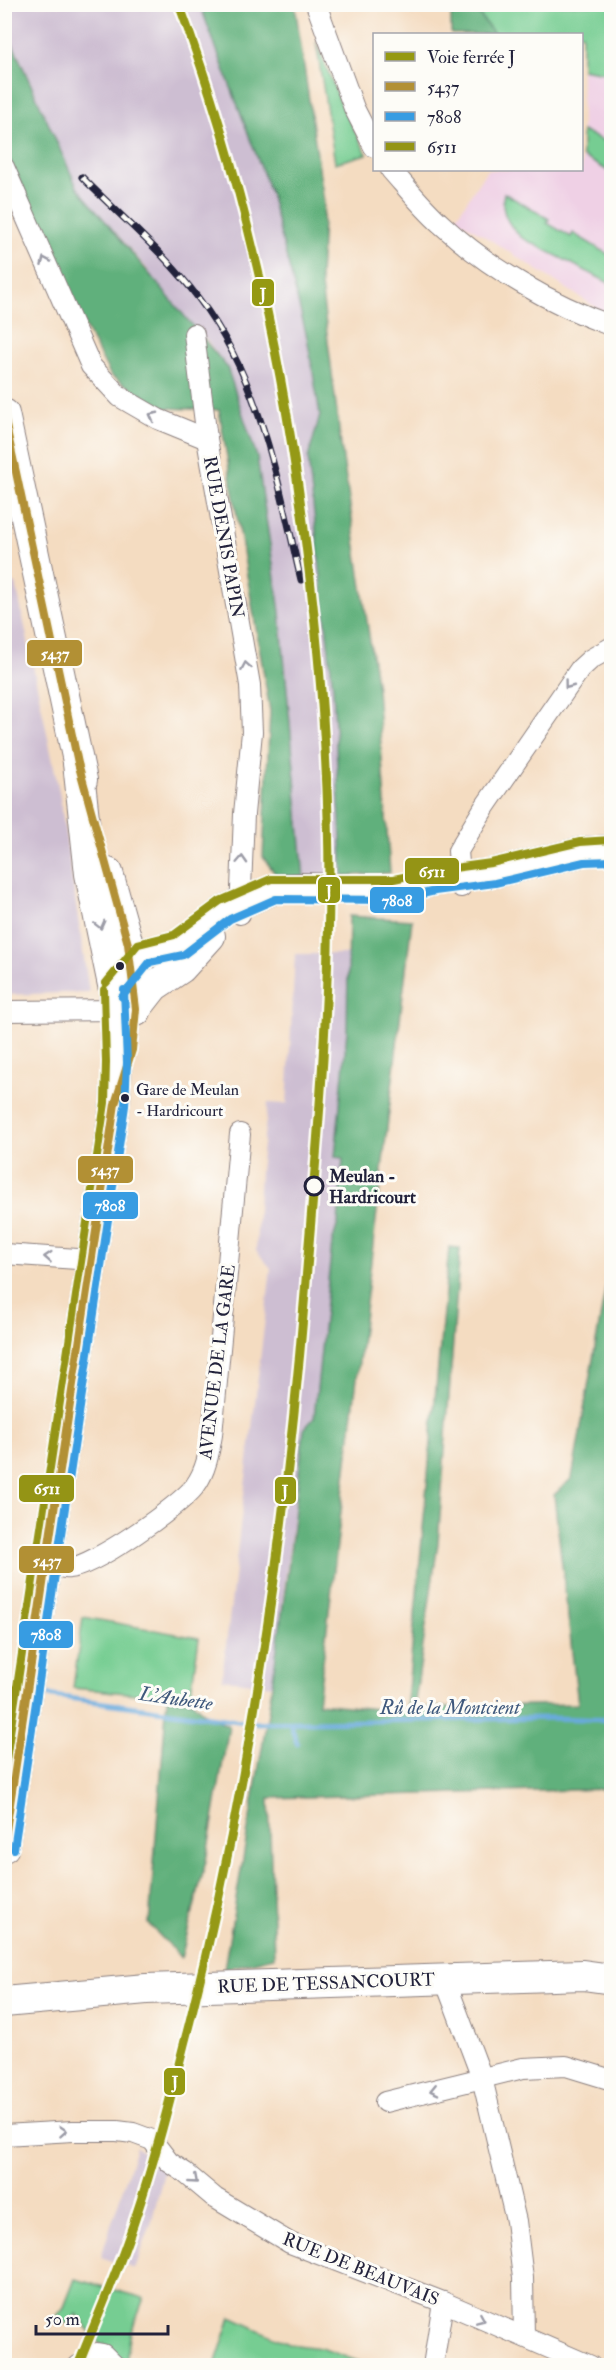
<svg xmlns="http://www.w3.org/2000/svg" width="616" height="2370" font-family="'IM FELL Double Pica',serif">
<rect width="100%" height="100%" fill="#fdfcf7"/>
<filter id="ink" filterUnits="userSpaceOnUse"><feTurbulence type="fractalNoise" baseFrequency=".0167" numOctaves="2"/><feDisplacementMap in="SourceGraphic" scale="12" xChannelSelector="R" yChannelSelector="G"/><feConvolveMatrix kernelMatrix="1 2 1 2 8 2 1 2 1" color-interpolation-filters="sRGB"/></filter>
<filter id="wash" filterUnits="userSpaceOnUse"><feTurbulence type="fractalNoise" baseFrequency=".008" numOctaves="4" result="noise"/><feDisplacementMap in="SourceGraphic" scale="24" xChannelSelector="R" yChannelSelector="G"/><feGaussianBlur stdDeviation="1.35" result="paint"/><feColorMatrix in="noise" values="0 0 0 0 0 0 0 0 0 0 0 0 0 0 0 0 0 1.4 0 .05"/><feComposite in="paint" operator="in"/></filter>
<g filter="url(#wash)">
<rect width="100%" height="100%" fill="#f4dcc1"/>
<polygon fill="#efd0e5" points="582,67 611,75 611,317 456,218 487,170 582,170"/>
<g fill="#cdbed2">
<polygon points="4,5 200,5 213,37 269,189 307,337 320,415 308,458 333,688 343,876 304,879 280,612 227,367 206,339 182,329 148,270 77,187 5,25"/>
<polygon points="4,580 16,584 59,791 89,992 5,995"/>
<polygon points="295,954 349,954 347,1031 335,1157 343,1158 338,1224 332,1243 314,1418 304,1429 272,1686 222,1679 271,1268 256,1251 260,1170 268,1103 287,1104"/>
<polygon points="136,2147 165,2168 151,2224 135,2269 101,2257"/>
</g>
<g fill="#76cd92" stroke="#4c7866" stroke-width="1.5">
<polygon points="472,5 611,5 611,74 582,69 582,34 494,34"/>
<polygon points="316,42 343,109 367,154 335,163"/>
<polygon points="582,131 611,144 610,172 582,156"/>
<path d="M504 193 549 219 547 223 571 237 573 233 611 256V284L522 238C508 225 500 212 504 193Z"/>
<polygon points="83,1617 199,1638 190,1699 73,1688"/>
<polygon points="75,2279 144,2298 131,2332 126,2362 107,2353 77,2314 68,2324 56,2317 64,2307"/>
<polygon points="231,2317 289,2344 321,2348 369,2365 215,2365"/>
</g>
<g fill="#60b07c" stroke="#41695c" stroke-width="1.5">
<polygon points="200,5 295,5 324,202 320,277 341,445 377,689 390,873 343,876 333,688 308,458 320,415 307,337 269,189"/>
<polygon points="451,5 472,5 494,34 451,34"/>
<polygon points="4,25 77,187 227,367 257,457 280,612 304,879 276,875 263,857 270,711 219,410 163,408 111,376 81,319 5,150"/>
<polygon points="349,916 412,920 318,1703 406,1712 449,1247 460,1248 438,1543 414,1708 578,1704 554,1495 572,1478 611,1257 611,1789 269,1798 274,1957 224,1969 268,1713 288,1570 304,1429 314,1418 332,1243 338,1223 343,1158 335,1157 347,1031"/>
<polygon points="167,1698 192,1701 206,1715 229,1726 206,1861 181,1958 149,1924"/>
</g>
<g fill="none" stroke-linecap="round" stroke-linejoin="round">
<g stroke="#69aadd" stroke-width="5">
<polyline points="38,1694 254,1723 549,1718 612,1720"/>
<polyline points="290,1723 297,1743"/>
</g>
</g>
</g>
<g filter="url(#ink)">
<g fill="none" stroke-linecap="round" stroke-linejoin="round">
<g stroke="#8b7f7e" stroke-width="22">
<g id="minor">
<polyline points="316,4 354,108 374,147"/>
<polyline points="4,167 91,366 120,397 158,419 207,439"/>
<path d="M391 170C407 188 423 208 441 224 488 268 551 304 612 326"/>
<polyline points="194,334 207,439 250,685 252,732 244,814 240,914"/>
<polyline points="461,887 458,851 484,808 580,669 591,659 612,647"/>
<polyline points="4,1011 125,1010"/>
<polyline points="4,1254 92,1260"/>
<path d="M47 1564C54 1566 62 1569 69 1568 93 1567 180 1506 195 1486 206 1471 209 1453 212 1435L240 1134"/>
<polyline points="445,1980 482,2078 516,2221 523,2278 524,2336"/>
<polyline points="385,2102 523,2068 566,2066 612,2080"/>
<polyline points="4,2135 73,2131 117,2131 133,2133 152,2140 169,2162 184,2172 215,2198 290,2243 443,2302 591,2366"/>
<polyline points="78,2366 97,2353 103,2354 115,2366"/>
<polyline points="433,2366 443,2302"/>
</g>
</g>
<g stroke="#8b7f7e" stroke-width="32">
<g id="primary">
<polyline points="4,414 82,780"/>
<polyline points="108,873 128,944 136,1011"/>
<polyline points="123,979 144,953 179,945 225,910 274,889 301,888 395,890 433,881 493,873 582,852 612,850"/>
<polyline points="136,1009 154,986 181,968 210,936"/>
<polyline points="4,1847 115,1104 117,1062 114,990 90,874 78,763"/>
<polyline points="4,2002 146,1989 583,1975 612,1979"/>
</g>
</g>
<use href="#minor" stroke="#fff" stroke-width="20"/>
<use href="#primary" stroke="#fff" stroke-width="30"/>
<g stroke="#22223b" stroke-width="7">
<path id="rail" d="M82 177C121 217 166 254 199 299 261 380 278 483 301 580"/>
</g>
<use href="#rail" stroke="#fdfcf7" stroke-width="4.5" stroke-dasharray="14" stroke-linecap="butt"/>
<g stroke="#fdfcf7" stroke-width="12">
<polyline id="bus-1" points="4,416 78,763 128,944 136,1009 132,1050 115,1104 4,1844"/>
</g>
<g stroke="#fdfcf7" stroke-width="12">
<g id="bus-2">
<polyline points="122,997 150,962 183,955 230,919 276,899 397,900 435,891 495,883 584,862 612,861"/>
<polyline points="14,1849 125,1106 127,1062 124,990"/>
</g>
</g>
<g stroke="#fdfcf7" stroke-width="12">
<g id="bus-3">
<polyline points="106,983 138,944 174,935 220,901 271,879 394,879 432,871 491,863 580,842 611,840"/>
<polyline points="4,1773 105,1103 106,1062 104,990"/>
</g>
</g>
<use href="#bus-1" stroke="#b29034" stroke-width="8"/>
<use href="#bus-2" stroke="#379ce2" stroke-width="8"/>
<use href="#bus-3" stroke="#949415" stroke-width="8"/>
<g stroke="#fdfcf7" stroke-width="14">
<path id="rail-1" d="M78 2366C97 2317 119 2269 135 2219 157 2154 173 2087 190 2021 250 1782 285 1539 305 1293 316 1156 329 1020 329 882 329 770 320 657 306 545 283 360 244 179 179 4"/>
</g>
<use href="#rail-1" stroke="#959912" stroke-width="9"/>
</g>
<defs><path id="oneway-chevron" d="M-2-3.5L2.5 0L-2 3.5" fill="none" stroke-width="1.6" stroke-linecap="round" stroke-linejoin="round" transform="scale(1.5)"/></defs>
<g stroke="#9c9ca7">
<use href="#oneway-chevron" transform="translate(45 261) rotate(-114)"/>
<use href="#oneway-chevron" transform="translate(153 416) rotate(-152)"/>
<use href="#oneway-chevron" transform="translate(246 666) rotate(-100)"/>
<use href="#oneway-chevron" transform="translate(568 685) rotate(127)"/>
<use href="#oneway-chevron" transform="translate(242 860) rotate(-87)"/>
<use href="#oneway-chevron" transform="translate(100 925) rotate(76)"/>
<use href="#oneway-chevron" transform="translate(48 1257) rotate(-176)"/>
<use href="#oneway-chevron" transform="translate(434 2090) rotate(167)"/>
<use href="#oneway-chevron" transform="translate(63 2131) rotate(-4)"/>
<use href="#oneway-chevron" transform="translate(194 2180) rotate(41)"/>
<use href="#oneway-chevron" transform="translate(481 2319) rotate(23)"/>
</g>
</g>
<g fill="#22223b" stroke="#fdfcf7" stroke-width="2">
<circle cx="120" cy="966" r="5"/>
<circle cx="125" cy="1098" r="5"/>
</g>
<circle fill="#fdfcf7" stroke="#22223b" stroke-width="3" cx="314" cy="1186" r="9"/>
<g text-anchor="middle" stroke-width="6" stroke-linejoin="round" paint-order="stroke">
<g font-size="16" fill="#22223b" stroke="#fdfcf7" text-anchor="start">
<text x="136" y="1095">Gare de Meulan<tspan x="136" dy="21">- Hardricourt</tspan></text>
</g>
<g font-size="18" fill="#22223b" stroke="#fdfcf7">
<text transform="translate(224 537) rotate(80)" y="6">RUE DENIS PAPIN</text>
<text transform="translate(217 1362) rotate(-83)" y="6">AVENUE DE LA GARE</text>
<text transform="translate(326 1983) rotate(-2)" y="6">RUE DE TESSANCOURT</text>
<text transform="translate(361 2269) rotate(22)" y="6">RUE DE BEAUVAIS</text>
</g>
<g font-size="18" font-weight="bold" fill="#22223b" stroke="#fdfcf7" text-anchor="start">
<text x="329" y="1182">Meulan -<tspan x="329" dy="21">Hardricourt</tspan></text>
</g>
<g font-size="20" font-style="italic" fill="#3e587c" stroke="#fdfcf7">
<text transform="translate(176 1698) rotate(8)" y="7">L'Aubette</text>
<text x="450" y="1714">Rû de la Montcient</text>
</g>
</g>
<g stroke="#fdfcf7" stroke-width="2">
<rect x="251" y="278" width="24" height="29" rx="6" fill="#959912"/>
<rect x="26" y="639" width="57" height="28" rx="6" fill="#b29034"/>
<rect x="404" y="857" width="56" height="28" rx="6" fill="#949415"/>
<rect x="317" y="876" width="24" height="28" rx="6" fill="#959912"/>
<rect x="369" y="886" width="56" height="28" rx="6" fill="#379ce2"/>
<rect x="77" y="1155" width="57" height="29" rx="6" fill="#b29034"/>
<rect x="82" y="1191" width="57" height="29" rx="6" fill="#379ce2"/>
<rect x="18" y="1474" width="57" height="29" rx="6" fill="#949415"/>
<rect x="274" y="1476" width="23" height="29" rx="6" fill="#959912"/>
<rect x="18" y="1545" width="57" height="29" rx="6" fill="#b29034"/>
<rect x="18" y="1620" width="56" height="29" rx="6" fill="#379ce2"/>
<rect x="163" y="2067" width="23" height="29" rx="6" fill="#959912"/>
</g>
<g font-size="16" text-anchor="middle" font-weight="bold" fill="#fff">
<text x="263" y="299">J</text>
<text x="55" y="659">5437</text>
<text x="432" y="877">6511</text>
<text x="329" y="896">J</text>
<text x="397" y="906">7808</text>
<text x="105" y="1175">5437</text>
<text x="110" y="1211">7808</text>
<text x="47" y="1494">6511</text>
<text x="285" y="1496">J</text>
<text x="47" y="1566">5437</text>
<text x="46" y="1640">7808</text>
<text x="175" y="2087">J</text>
</g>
<rect width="616" height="2370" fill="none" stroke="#fdfcf7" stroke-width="24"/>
<rect x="373" y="33" width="210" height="138" fill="#fdfcf7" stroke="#a5a5ac" stroke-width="1.5"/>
<rect x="385" y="52" width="30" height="9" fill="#959912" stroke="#a5a5ac" stroke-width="1.5"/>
<text x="427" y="63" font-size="18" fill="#22223b">Voie ferrée J</text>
<rect x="385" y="82" width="30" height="9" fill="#b29034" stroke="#a5a5ac" stroke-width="1.5"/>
<text x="427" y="93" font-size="18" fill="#22223b">5437</text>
<rect x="385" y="112" width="30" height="9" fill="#379ce2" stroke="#a5a5ac" stroke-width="1.5"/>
<text x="427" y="123" font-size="18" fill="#22223b">7808</text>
<rect x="385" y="142" width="30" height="9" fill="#949415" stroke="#a5a5ac" stroke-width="1.5"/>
<text x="427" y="153" font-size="18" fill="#22223b">6511</text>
<path d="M36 2325v9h132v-9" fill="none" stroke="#22223b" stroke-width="3"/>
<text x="45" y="2325" font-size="18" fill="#22223b" stroke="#fdfcf7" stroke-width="4.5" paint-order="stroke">50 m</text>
</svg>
